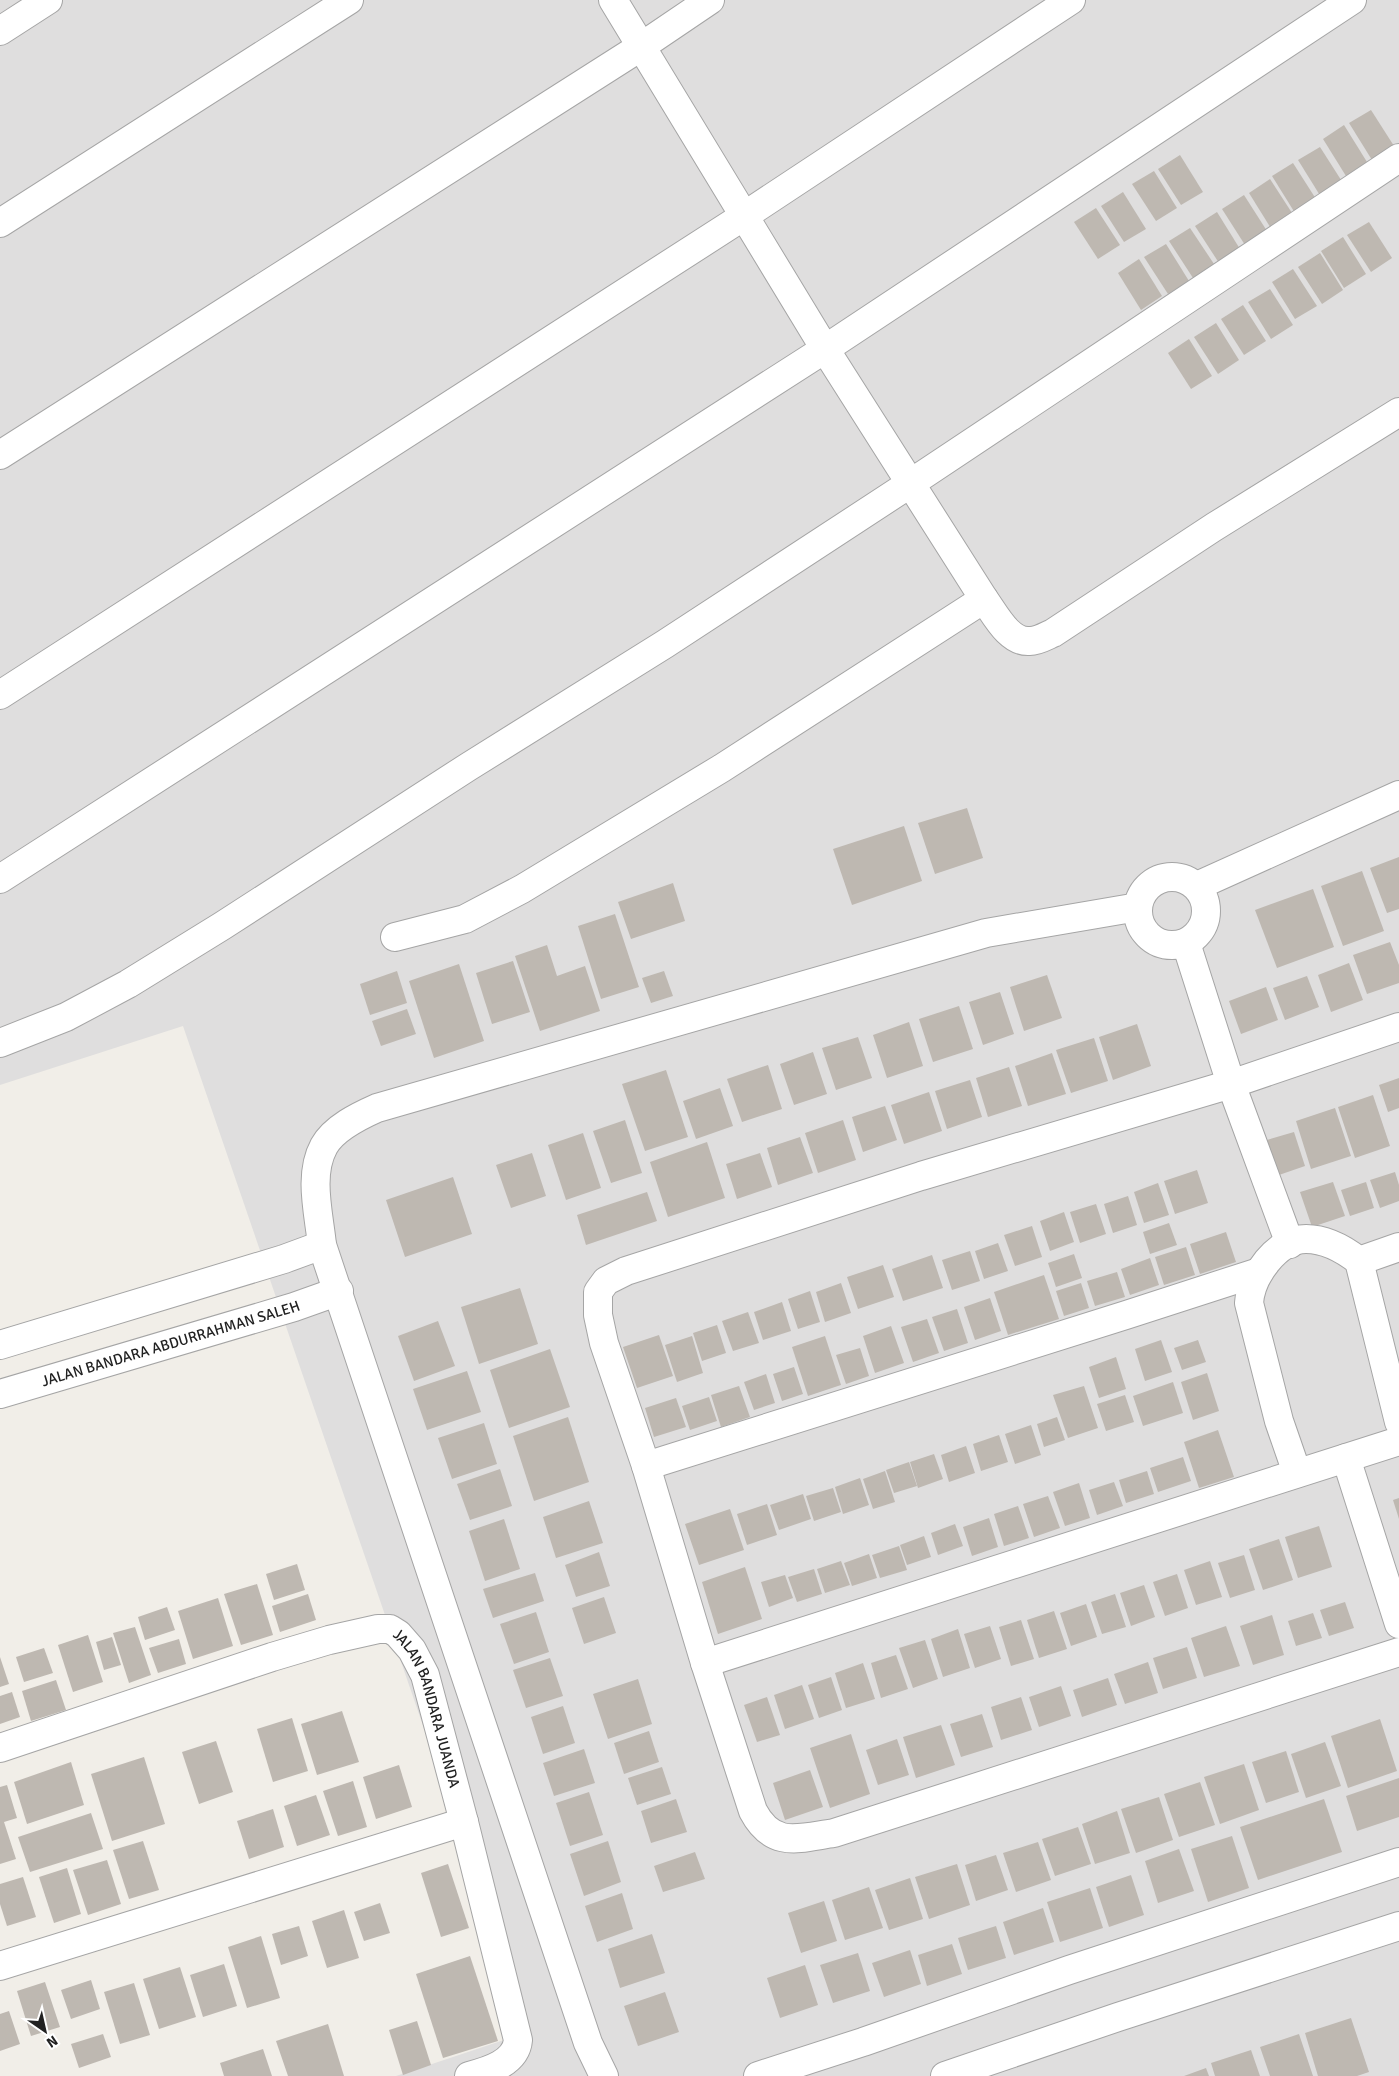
<svg xmlns="http://www.w3.org/2000/svg" width="1399" height="2076" font-family="Signika,sans-serif">
<rect width="100%" height="100%" fill="#f1eee8"/>
<polygon fill="#dfdede" points="0,0 1399,0 1399,2076 396,2076 528,2032 183,1026 0,1085"/>
<g fill="#beb8b1">
<polygon points="1371,110 1394,146 1372,160 1349,123"/>
<polygon points="1344,125 1367,162 1346,176 1323,139"/>
<polygon points="1320,147 1343,183 1321,197 1298,160"/>
<polygon points="1180,155 1203,192 1181,205 1158,169"/>
<polygon points="1293,163 1316,199 1295,213 1272,176"/>
<polygon points="1154,171 1177,208 1156,221 1132,184"/>
<polygon points="1270,179 1294,216 1272,230 1249,193"/>
<polygon points="1123,192 1146,229 1124,242 1101,206"/>
<polygon points="1244,195 1267,231 1245,245 1222,209"/>
<polygon points="1096,208 1120,245 1098,259 1074,222"/>
<polygon points="1217,212 1240,249 1219,263 1195,226"/>
<polygon points="1369,222 1392,258 1371,272 1347,235"/>
<polygon points="1190,228 1214,264 1193,278 1169,241"/>
<polygon points="1343,237 1366,274 1344,288 1321,251"/>
<polygon points="1166,244 1189,281 1168,294 1144,257"/>
<polygon points="1320,253 1343,290 1322,304 1298,267"/>
<polygon points="1139,259 1162,296 1141,310 1118,273"/>
<polygon points="1293,269 1317,306 1295,319 1272,282"/>
<polygon points="1270,289 1293,325 1271,339 1248,302"/>
<polygon points="1243,305 1266,341 1244,355 1221,319"/>
<polygon points="1216,323 1239,360 1218,374 1194,337"/>
<polygon points="1189,339 1212,376 1191,389 1168,353"/>
<polygon points="967,808 983,858 935,874 918,823"/>
<polygon points="904,826 922,881 852,905 833,849"/>
<polygon points="1399,857 1399,909 1387,913 1370,868"/>
<polygon points="1362,871 1384,931 1343,946 1321,886"/>
<polygon points="673,883 685,921 631,939 618,902"/>
<polygon points="1313,889 1334,947 1277,968 1255,910"/>
<polygon points="615,914 639,987 601,999 578,926"/>
<polygon points="1390,942 1399,965 1399,983 1367,994 1353,955"/>
<polygon points="547,945 557,976 585,966 600,1011 540,1031 515,956"/>
<polygon points="513,961 530,1012 492,1024 476,973"/>
<polygon points="1349,963 1363,1000 1331,1012 1318,975"/>
<polygon points="459,964 484,1041 434,1058 409,981"/>
<polygon points="397,971 407,1003 370,1015 360,984"/>
<polygon points="664,971 673,996 651,1003 642,978"/>
<polygon points="1047,975 1062,1018 1024,1031 1010,987"/>
<polygon points="1307,976 1319,1007 1285,1020 1273,988"/>
<polygon points="1266,987 1278,1020 1241,1034 1229,1001"/>
<polygon points="1000,992 1014,1034 983,1045 969,1002"/>
<polygon points="959,1006 973,1049 933,1062 919,1019"/>
<polygon points="407,1009 416,1034 381,1046 372,1021"/>
<polygon points="909,1022 923,1066 887,1078 873,1035"/>
<polygon points="1137,1024 1151,1066 1113,1080 1099,1037"/>
<polygon points="858,1037 872,1078 836,1090 822,1048"/>
<polygon points="1094,1038 1108,1081 1071,1093 1056,1050"/>
<polygon points="813,1052 827,1094 794,1105 780,1064"/>
<polygon points="1052,1053 1066,1094 1028,1106 1015,1066"/>
<polygon points="768,1065 782,1109 742,1122 727,1079"/>
<polygon points="1009,1067 1022,1106 988,1117 976,1078"/>
<polygon points="666,1070 688,1137 645,1151 622,1084"/>
<polygon points="1399,1078 1399,1108 1388,1112 1379,1085"/>
<polygon points="970,1080 982,1117 947,1129 935,1091"/>
<polygon points="720,1088 733,1126 696,1139 683,1101"/>
<polygon points="929,1092 942,1131 904,1144 891,1105"/>
<polygon points="1373,1095 1390,1146 1355,1158 1338,1107"/>
<polygon points="885,1106 897,1140 863,1152 852,1117"/>
<polygon points="1335,1108 1351,1156 1311,1169 1296,1121"/>
<polygon points="625,1120 642,1173 611,1183 593,1131"/>
<polygon points="843,1120 856,1160 818,1173 805,1133"/>
<polygon points="1294,1132 1305,1166 1279,1175 1267,1140"/>
<polygon points="583,1133 601,1188 566,1200 548,1145"/>
<polygon points="800,1137 813,1173 778,1185 767,1148"/>
<polygon points="707,1142 725,1198 668,1217 650,1162"/>
<polygon points="532,1153 546,1196 511,1208 496,1165"/>
<polygon points="760,1153 772,1187 737,1199 726,1164"/>
<polygon points="1197,1170 1208,1203 1175,1214 1164,1181"/>
<polygon points="1395,1172 1399,1185 1399,1201 1380,1208 1370,1180"/>
<polygon points="453,1177 472,1234 405,1257 386,1200"/>
<polygon points="1333,1182 1345,1216 1312,1227 1300,1192"/>
<polygon points="1366,1182 1374,1208 1350,1216 1341,1190"/>
<polygon points="1158,1183 1169,1215 1144,1223 1134,1192"/>
<polygon points="647,1192 657,1221 586,1245 577,1215"/>
<polygon points="1128,1196 1137,1225 1113,1233 1104,1204"/>
<polygon points="1096,1204 1106,1234 1080,1243 1070,1212"/>
<polygon points="1064,1212 1074,1242 1050,1251 1040,1221"/>
<polygon points="1169,1223 1177,1245 1150,1254 1143,1232"/>
<polygon points="1032,1226 1042,1257 1015,1266 1004,1235"/>
<polygon points="1226,1232 1236,1262 1200,1274 1190,1244"/>
<polygon points="998,1243 1008,1271 984,1279 975,1251"/>
<polygon points="1186,1247 1195,1275 1164,1285 1155,1257"/>
<polygon points="970,1251 980,1281 952,1290 942,1260"/>
<polygon points="1074,1254 1082,1278 1056,1287 1048,1263"/>
<polygon points="932,1255 943,1288 903,1301 892,1269"/>
<polygon points="1150,1258 1159,1285 1130,1295 1121,1269"/>
<polygon points="883,1265 894,1297 858,1309 847,1277"/>
<polygon points="1117,1272 1125,1297 1095,1306 1087,1281"/>
<polygon points="1044,1275 1059,1319 1008,1335 994,1292"/>
<polygon points="841,1283 851,1313 825,1322 816,1292"/>
<polygon points="1081,1283 1089,1308 1064,1316 1056,1291"/>
<polygon points="520,1288 538,1344 479,1364 461,1307"/>
<polygon points="810,1291 820,1322 798,1329 788,1299"/>
<polygon points="990,1298 1001,1331 975,1340 964,1307"/>
<polygon points="782,1302 791,1331 763,1340 754,1312"/>
<polygon points="957,1309 968,1343 944,1351 932,1317"/>
<polygon points="748,1312 759,1343 733,1351 722,1321"/>
<polygon points="927,1319 939,1353 913,1362 901,1327"/>
<polygon points="438,1321 455,1366 414,1381 398,1336"/>
<polygon points="717,1325 726,1353 702,1361 693,1333"/>
<polygon points="891,1326 904,1363 875,1373 863,1336"/>
<polygon points="659,1335 673,1376 637,1388 623,1347"/>
<polygon points="692,1336 703,1373 677,1382 665,1345"/>
<polygon points="825,1336 841,1385 808,1396 792,1347"/>
<polygon points="1161,1340 1172,1372 1145,1381 1135,1349"/>
<polygon points="1198,1340 1206,1362 1182,1370 1174,1348"/>
<polygon points="860,1348 869,1376 846,1384 836,1355"/>
<polygon points="550,1349 570,1407 509,1428 490,1370"/>
<polygon points="1116,1357 1126,1389 1099,1398 1089,1367"/>
<polygon points="794,1367 803,1394 782,1401 773,1374"/>
<polygon points="467,1371 481,1412 427,1430 413,1389"/>
<polygon points="1207,1373 1219,1411 1193,1420 1181,1382"/>
<polygon points="766,1374 775,1403 754,1410 744,1382"/>
<polygon points="1173,1382 1183,1413 1143,1426 1133,1396"/>
<polygon points="739,1386 750,1417 721,1427 711,1395"/>
<polygon points="1084,1386 1098,1428 1068,1438 1053,1395"/>
<polygon points="1125,1395 1134,1422 1106,1431 1097,1404"/>
<polygon points="709,1397 717,1421 690,1430 682,1406"/>
<polygon points="676,1398 686,1427 654,1437 645,1408"/>
<polygon points="568,1417 589,1482 534,1501 513,1436"/>
<polygon points="1057,1417 1065,1440 1044,1447 1037,1424"/>
<polygon points="484,1423 497,1464 452,1479 438,1438"/>
<polygon points="1031,1425 1041,1455 1015,1464 1005,1434"/>
<polygon points="1218,1430 1234,1477 1199,1488 1184,1442"/>
<polygon points="999,1435 1008,1462 981,1471 973,1444"/>
<polygon points="966,1446 975,1473 949,1482 941,1455"/>
<polygon points="934,1454 943,1479 918,1488 910,1462"/>
<polygon points="1183,1457 1191,1481 1158,1492 1150,1468"/>
<polygon points="909,1462 917,1486 894,1493 886,1470"/>
<polygon points="500,1469 512,1506 470,1520 457,1484"/>
<polygon points="885,1471 895,1502 873,1509 863,1479"/>
<polygon points="1147,1471 1154,1494 1126,1503 1119,1480"/>
<polygon points="860,1478 869,1505 843,1514 835,1487"/>
<polygon points="1114,1482 1123,1506 1097,1515 1089,1490"/>
<polygon points="1079,1483 1090,1518 1065,1526 1053,1492"/>
<polygon points="833,1488 841,1512 814,1521 806,1496"/>
<polygon points="803,1494 811,1519 779,1530 770,1505"/>
<polygon points="1048,1496 1060,1528 1034,1537 1023,1504"/>
<polygon points="1399,1498 1399,1519 1393,1500"/>
<polygon points="589,1501 603,1543 556,1558 543,1517"/>
<polygon points="767,1504 777,1535 747,1545 737,1514"/>
<polygon points="1018,1506 1029,1538 1004,1546 994,1514"/>
<polygon points="730,1509 744,1550 699,1565 685,1524"/>
<polygon points="989,1518 998,1547 972,1556 963,1527"/>
<polygon points="504,1519 520,1569 485,1581 469,1531"/>
<polygon points="955,1524 963,1546 938,1555 931,1533"/>
<polygon points="1319,1526 1332,1567 1298,1578 1285,1537"/>
<polygon points="924,1536 931,1557 907,1565 900,1545"/>
<polygon points="1279,1539 1293,1580 1263,1590 1249,1549"/>
<polygon points="899,1546 907,1570 880,1578 872,1555"/>
<polygon points="599,1552 610,1586 576,1597 565,1565"/>
<polygon points="869,1554 877,1578 852,1586 844,1563"/>
<polygon points="1244,1555 1255,1590 1230,1598 1218,1563"/>
<polygon points="841,1561 850,1585 825,1593 817,1569"/>
<polygon points="1210,1561 1222,1597 1196,1605 1184,1570"/>
<polygon points="297,1564 305,1590 274,1600 266,1574"/>
<polygon points="745,1567 762,1619 718,1634 702,1582"/>
<polygon points="814,1569 822,1594 797,1602 788,1577"/>
<polygon points="535,1573 544,1601 493,1618 483,1589"/>
<polygon points="1177,1574 1188,1608 1165,1616 1153,1582"/>
<polygon points="785,1575 793,1598 769,1607 761,1582"/>
<polygon points="257,1584 273,1635 241,1645 224,1594"/>
<polygon points="1144,1585 1155,1617 1131,1626 1120,1593"/>
<polygon points="308,1594 316,1620 280,1632 272,1606"/>
<polygon points="1115,1594 1126,1627 1102,1634 1091,1602"/>
<polygon points="604,1597 616,1633 584,1644 572,1608"/>
<polygon points="218,1598 233,1646 193,1659 178,1611"/>
<polygon points="1345,1602 1354,1628 1329,1636 1320,1610"/>
<polygon points="1086,1604 1097,1637 1071,1646 1060,1613"/>
<polygon points="167,1607 175,1630 145,1640 138,1617"/>
<polygon points="1054,1611 1067,1649 1039,1658 1027,1620"/>
<polygon points="536,1612 549,1652 514,1664 500,1624"/>
<polygon points="1313,1613 1322,1638 1296,1646 1288,1621"/>
<polygon points="1272,1615 1284,1655 1253,1665 1240,1626"/>
<polygon points="1021,1620 1034,1659 1011,1666 999,1627"/>
<polygon points="990,1626 1001,1659 975,1668 964,1634"/>
<polygon points="1226,1626 1240,1666 1204,1677 1191,1638"/>
<polygon points="135,1627 151,1675 129,1683 113,1633"/>
<polygon points="958,1629 970,1668 943,1677 931,1639"/>
<polygon points="88,1635 103,1682 73,1692 58,1645"/>
<polygon points="112,1637 121,1665 104,1670 96,1642"/>
<polygon points="179,1639 186,1664 158,1673 149,1648"/>
<polygon points="925,1640 938,1679 913,1688 899,1648"/>
<polygon points="1187,1647 1197,1678 1163,1689 1153,1658"/>
<polygon points="44,1648 53,1673 24,1682 16,1657"/>
<polygon points="896,1655 908,1689 881,1698 871,1663"/>
<polygon points="0,1657 9,1684 0,1687"/>
<polygon points="550,1658 563,1696 526,1708 513,1670"/>
<polygon points="1148,1662 1158,1693 1125,1704 1114,1674"/>
<polygon points="863,1663 875,1699 846,1708 835,1673"/>
<polygon points="831,1677 842,1710 819,1718 808,1685"/>
<polygon points="1108,1678 1117,1705 1082,1717 1073,1690"/>
<polygon points="638,1679 652,1724 608,1739 593,1694"/>
<polygon points="56,1680 66,1710 31,1721 22,1691"/>
<polygon points="802,1685 814,1719 785,1729 774,1695"/>
<polygon points="1061,1686 1071,1716 1039,1727 1029,1697"/>
<polygon points="12,1692 20,1717 0,1724 0,1696"/>
<polygon points="767,1697 780,1735 757,1742 744,1705"/>
<polygon points="1021,1697 1032,1730 1001,1740 991,1707"/>
<polygon points="563,1706 575,1743 543,1754 531,1717"/>
<polygon points="342,1711 359,1762 317,1775 301,1724"/>
<polygon points="982,1714 993,1747 961,1757 950,1724"/>
<polygon points="292,1718 308,1771 273,1782 257,1729"/>
<polygon points="1380,1719 1397,1771 1348,1788 1331,1736"/>
<polygon points="941,1725 955,1765 916,1778 903,1737"/>
<polygon points="649,1731 659,1762 624,1774 614,1743"/>
<polygon points="851,1734 870,1794 830,1808 810,1748"/>
<polygon points="897,1739 909,1775 878,1785 866,1750"/>
<polygon points="216,1741 233,1792 199,1804 182,1752"/>
<polygon points="1325,1742 1341,1786 1306,1798 1291,1754"/>
<polygon points="584,1749 595,1783 554,1796 543,1763"/>
<polygon points="1286,1751 1299,1792 1266,1803 1252,1762"/>
<polygon points="144,1757 165,1824 112,1841 91,1774"/>
<polygon points="71,1762 84,1805 27,1824 14,1782"/>
<polygon points="1244,1764 1259,1810 1220,1824 1204,1777"/>
<polygon points="399,1765 412,1807 376,1819 363,1777"/>
<polygon points="662,1767 671,1794 637,1805 628,1778"/>
<polygon points="810,1770 823,1807 785,1820 773,1783"/>
<polygon points="1399,1778 1399,1817 1357,1831 1346,1796"/>
<polygon points="353,1781 367,1827 338,1836 323,1791"/>
<polygon points="1200,1782 1215,1825 1179,1837 1164,1794"/>
<polygon points="7,1785 17,1818 4,1822 16,1859 0,1864 0,1787"/>
<polygon points="589,1792 603,1835 570,1846 556,1803"/>
<polygon points="316,1795 330,1835 297,1846 284,1806"/>
<polygon points="1159,1797 1173,1840 1136,1853 1121,1809"/>
<polygon points="676,1799 687,1832 651,1843 641,1811"/>
<polygon points="1324,1799 1342,1852 1258,1880 1240,1827"/>
<polygon points="273,1809 284,1847 249,1859 237,1821"/>
<polygon points="1117,1811 1130,1853 1095,1864 1082,1824"/>
<polygon points="91,1813 103,1849 30,1872 18,1837"/>
<polygon points="1078,1827 1091,1864 1055,1876 1042,1839"/>
<polygon points="1232,1836 1249,1888 1208,1902 1191,1849"/>
<polygon points="143,1841 159,1890 129,1899 113,1850"/>
<polygon points="608,1841 621,1882 584,1896 570,1854"/>
<polygon points="1038,1842 1051,1880 1016,1892 1003,1853"/>
<polygon points="1179,1849 1194,1891 1158,1903 1145,1861"/>
<polygon points="695,1852 705,1879 663,1892 654,1866"/>
<polygon points="996,1855 1008,1890 976,1901 965,1865"/>
<polygon points="107,1860 121,1904 88,1915 73,1870"/>
<polygon points="448,1864 469,1928 441,1937 421,1873"/>
<polygon points="957,1864 970,1905 929,1919 915,1877"/>
<polygon points="67,1868 81,1914 54,1923 39,1877"/>
<polygon points="1131,1875 1144,1915 1109,1927 1096,1887"/>
<polygon points="23,1877 36,1917 7,1926 0,1904 0,1884"/>
<polygon points="910,1878 923,1919 889,1930 875,1890"/>
<polygon points="869,1887 883,1928 845,1940 832,1900"/>
<polygon points="1090,1888 1103,1928 1060,1942 1047,1902"/>
<polygon points="622,1893 633,1929 597,1942 585,1906"/>
<polygon points="824,1901 837,1941 801,1953 788,1913"/>
<polygon points="380,1903 390,1933 364,1941 354,1912"/>
<polygon points="1043,1908 1054,1942 1014,1955 1003,1922"/>
<polygon points="344,1910 359,1958 327,1968 312,1921"/>
<polygon points="299,1926 308,1956 281,1965 272,1934"/>
<polygon points="996,1926 1006,1958 968,1970 958,1938"/>
<polygon points="652,1934 665,1973 620,1988 608,1949"/>
<polygon points="261,1936 280,1998 247,2008 228,1947"/>
<polygon points="952,1944 962,1974 927,1986 918,1955"/>
<polygon points="910,1950 921,1984 884,1997 872,1963"/>
<polygon points="858,1953 870,1991 833,2003 820,1965"/>
<polygon points="470,1956 498,2041 443,2058 416,1974"/>
<polygon points="224,1964 237,2006 203,2017 190,1975"/>
<polygon points="805,1965 818,2005 780,2018 767,1978"/>
<polygon points="180,1967 196,2017 159,2029 143,1979"/>
<polygon points="91,1980 100,2009 71,2019 61,1990"/>
<polygon points="45,1982 60,2027 31,2036 17,1991"/>
<polygon points="134,1983 150,2035 120,2044 104,1992"/>
<polygon points="665,1992 679,2032 638,2046 624,2006"/>
<polygon points="9,2011 20,2044 0,2051 0,2014"/>
<polygon points="1351,2018 1369,2072 1357,2076 1318,2076 1305,2033"/>
<polygon points="417,2021 431,2065 403,2075 389,2030"/>
<polygon points="328,2024 344,2076 288,2076 276,2041"/>
<polygon points="103,2034 111,2057 79,2068 71,2044"/>
<polygon points="1299,2034 1313,2076 1270,2076 1260,2047"/>
<polygon points="263,2049 272,2076 224,2076 220,2063"/>
<polygon points="1251,2050 1260,2076 1215,2076 1211,2063"/>
<polygon points="1206,2068 1209,2076 1184,2076"/>
</g>
<g fill="none" stroke-linecap="round" stroke-linejoin="round">
<g stroke="#a5a5a5" stroke-width="30">
<g id="street">
<path d="M613 0 825 349 984 599C995 614 1009 643 1030 641 1038 641 1046 636 1053 633L1214 527 1399 412"/>
<polyline points="0,31 48,0"/>
<polyline points="0,223 349,0"/>
<polyline points="0,455 642,46 710,0"/>
<polyline points="0,695 744,216 1071,0"/>
<circle cx="1172" cy="911" r="34"/>
<polyline points="0,879 825,349 1352,0"/>
<polyline points="1197,886 1399,795"/>
<polyline points="395,937 465,919 522,889 722,768 984,599"/>
<polyline points="1186,943 1231,1084 1290,1244"/>
<path d="M1399 1027 1231 1084 921 1176 626 1271 606 1281 598 1292V1315L604 1343 646 1466 705 1663 753 1811C773 1849 799 1838 834 1833L1399 1652"/>
<polyline points="0,1043 66,1017 128,984 222,926 468,767 665,644 911,483 1399,158"/>
<polyline points="1359,1261 1399,1247"/>
<polyline points="0,1345 284,1259 322,1245"/>
<path id="s1" d="M0 1394 294 1307 339 1291"/>
<polyline points="1346,1458 1399,1624"/>
<polyline points="646,1466 1126,1315 1259,1272"/>
<path d="M1297 1473 1279 1421 1249 1303C1251 1276 1277 1239 1306 1239 1325 1239 1345 1250 1359 1261L1399 1422"/>
<polyline points="705,1663 1399,1441"/>
<path id="s2" d="M0 1748 272 1657 329 1640 378 1629H390L398 1634 412 1650 425 1675 464 1822 518 2040C516 2063 488 2071 469 2076"/>
<polyline points="0,1966 464,1822"/>
<path d="M604 2076 588 2043 322 1245C319 1214 308 1175 324 1146 334 1128 359 1116 377 1108L986 933 1138 907"/>
<polyline points="758,2076 863,2042 1069,1970 1399,1862"/>
<polyline points="945,2076 1118,2017 1399,1926"/>
</g>
</g>
<use href="#street" stroke="#fff" stroke-width="28"/>
</g>
<g text-anchor="middle" stroke-width="5" stroke-linejoin="round" paint-order="stroke">
<g font-size="15" fill="#212121" stroke="#fff">
<text dy="5" stroke="none"><textPath href="#s1" startOffset="178">JALAN BANDARA ABDURRAHMAN SALEH</textPath></text>
<text dy="5" stroke="none"><textPath href="#s2" startOffset="499">JALAN BANDARA JUANDA</textPath></text>
</g>
</g>
<g transform="translate(45 2031) rotate(146)" stroke="#ffffff" stroke-width="4" paint-order="stroke">
<path d="M0-4L9 19L0 12L-9 19Z" fill="#212121"/>
<text y="-8" font-size="14" font-weight="bold" text-anchor="middle" fill="#212121">N</text>
</g>
</svg>
